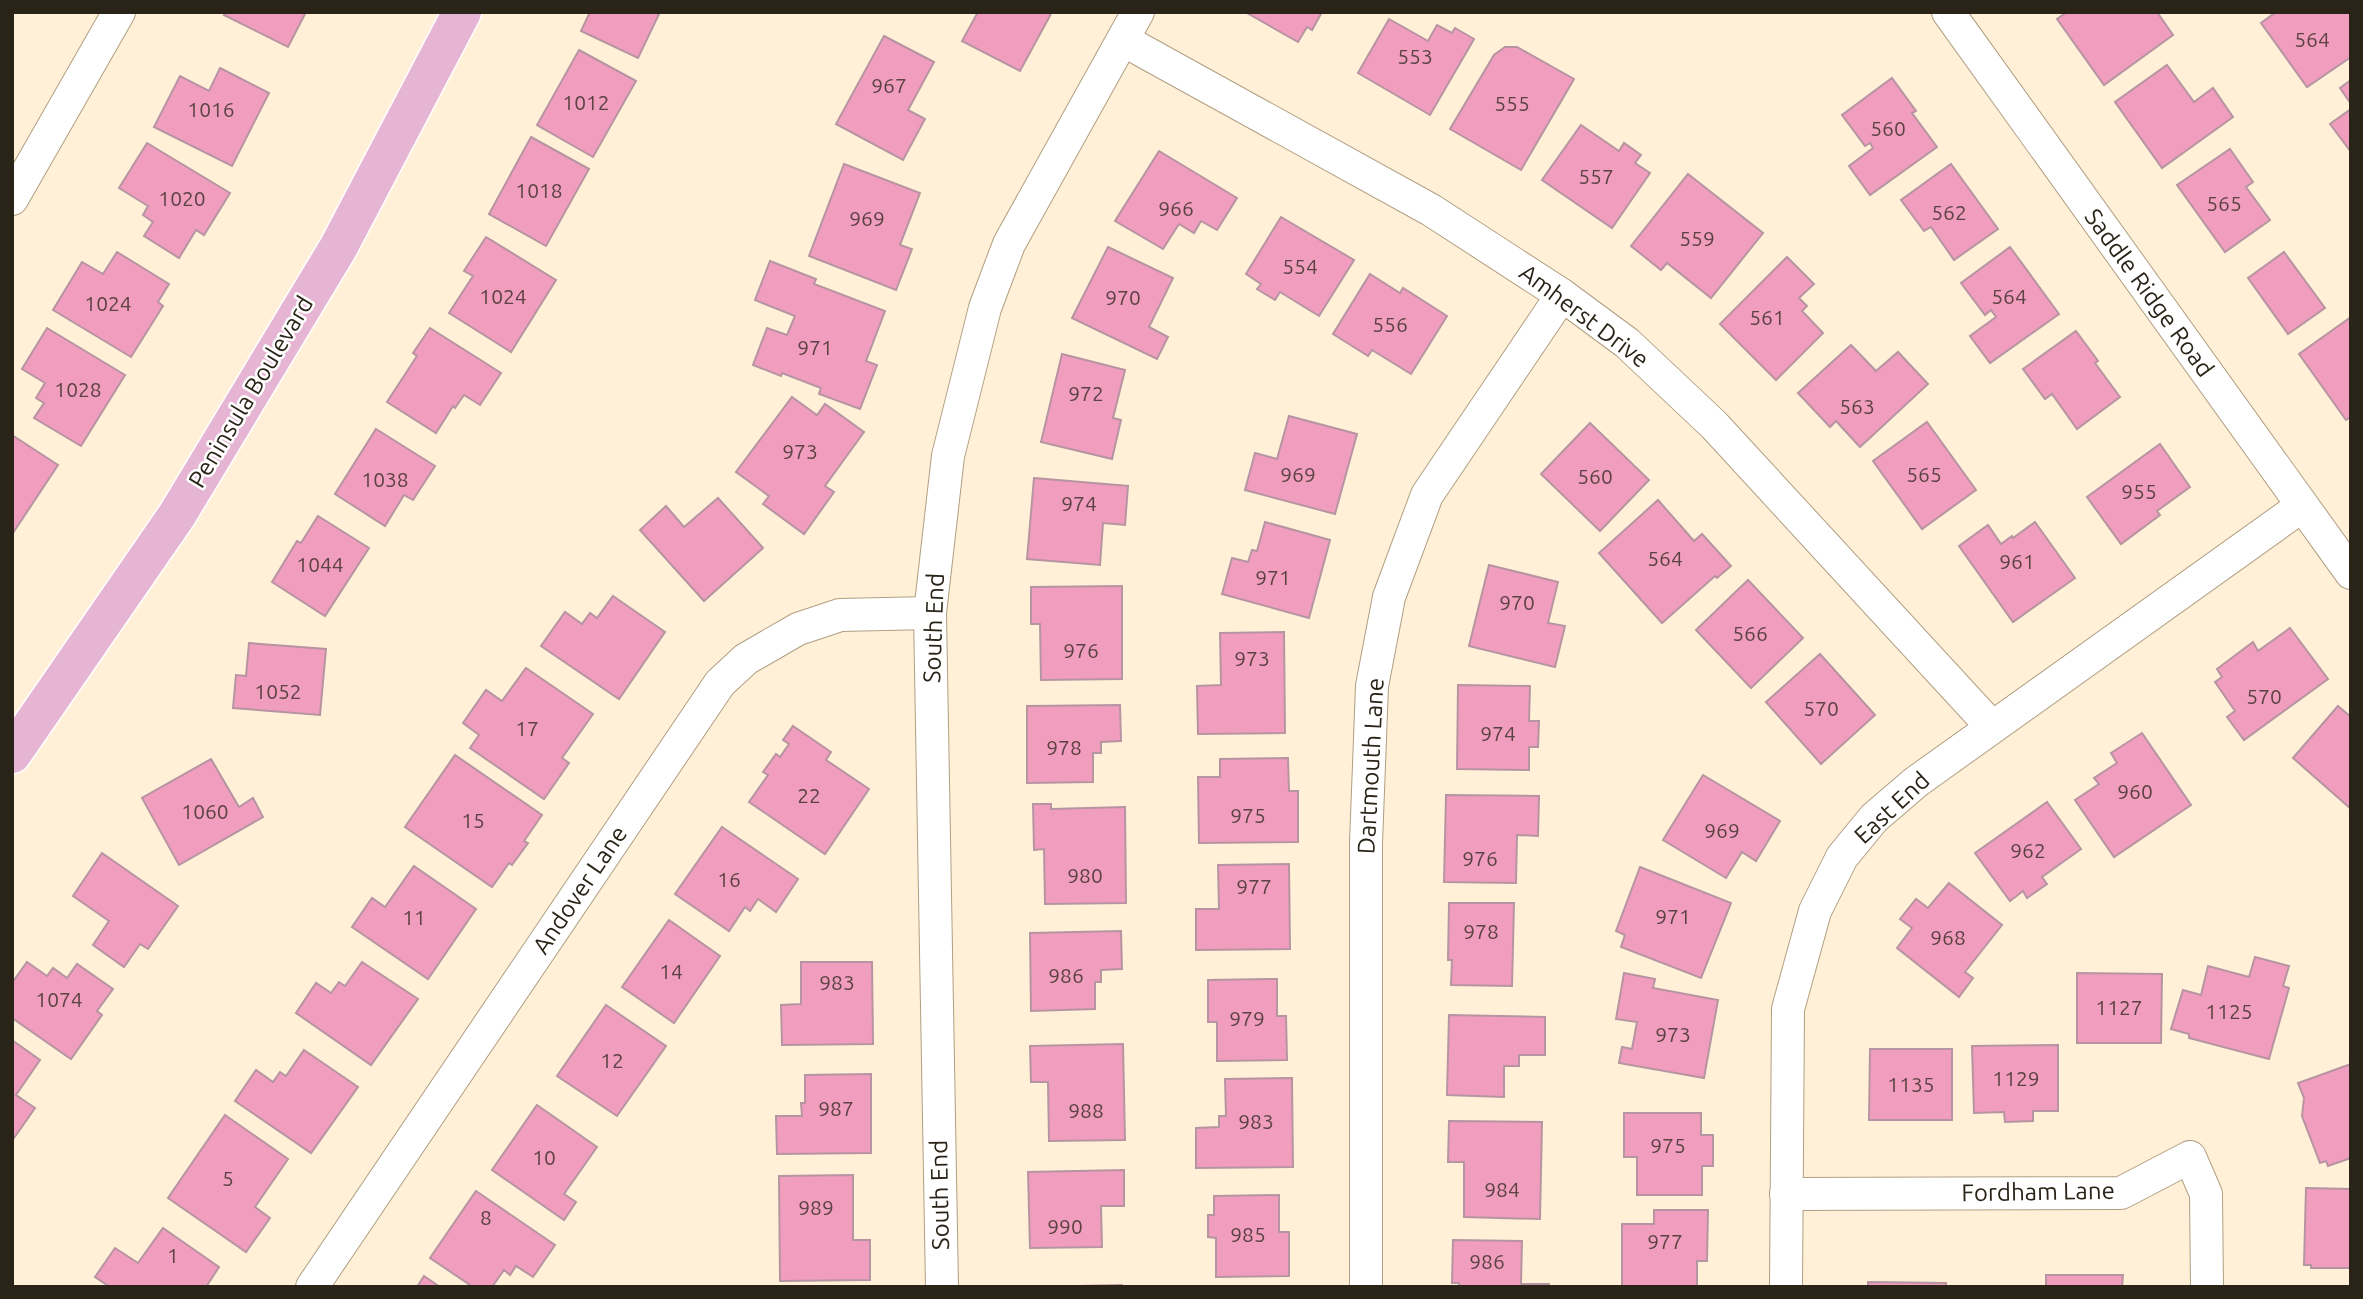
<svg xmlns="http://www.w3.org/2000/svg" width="2363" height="1299" font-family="Ubuntu,sans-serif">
<rect width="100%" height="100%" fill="#fff0d7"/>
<g fill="#f19ebe" stroke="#b794a1" stroke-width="2">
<polygon points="226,12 306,12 288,47 224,15"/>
<polygon points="590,12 660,12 638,58 581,31"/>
<polygon points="978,12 1052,12 1020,71 962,41"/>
<polygon points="1322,12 1312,30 1307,27 1298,42 1247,13"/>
<polygon points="2067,12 2157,12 2173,35 2104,85 2057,19"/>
<polygon points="2276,12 2351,12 2351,57 2307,87 2261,23"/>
<polygon points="1389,19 1428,41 1437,25 1452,33 1455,28 1474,39 1430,115 1358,73"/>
<polygon points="884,36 934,62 908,110 925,119 903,160 836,124"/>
<polygon points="1505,47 1517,47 1574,79 1521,170 1450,129 1494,55"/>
<polygon points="579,50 636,81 593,157 537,125"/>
<polygon points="2167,65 2194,102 2213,88 2233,117 2162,168 2115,102"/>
<polygon points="220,68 269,93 232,166 154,127 180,76 209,91"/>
<polygon points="1892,78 1916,111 1912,113 1937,147 1870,195 1849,166 1873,148 1870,143 1865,146 1842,115"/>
<polygon points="2351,80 2351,104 2340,88"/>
<polygon points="2351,109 2351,152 2330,124"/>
<polygon points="1581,125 1619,151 1624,143 1641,155 1635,163 1650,173 1612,228 1542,180"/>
<polygon points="531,137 589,169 546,246 489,214"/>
<polygon points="147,143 230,193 204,235 196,230 179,258 144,236 153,222 143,215 148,206 119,188"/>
<polygon points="2230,149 2253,182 2246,187 2270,220 2225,252 2177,185"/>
<polygon points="1159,151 1237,198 1217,230 1201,221 1194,233 1179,224 1163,249 1115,221"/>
<polygon points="844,164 920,193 900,245 912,249 896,290 809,256"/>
<polygon points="1951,164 1998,229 1954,260 1931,227 1924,231 1901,200"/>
<polygon points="1688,174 1763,233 1711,298 1667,263 1661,270 1631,246"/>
<polygon points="1281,217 1354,260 1319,316 1280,292 1275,300 1257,289 1261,284 1246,274"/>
<polygon points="486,237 556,280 511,352 449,313 473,276 464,271"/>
<polygon points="1108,247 1173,278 1149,327 1168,337 1157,359 1072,318"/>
<polygon points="2010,247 2059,314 1990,363 1970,336 1996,317 1991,310 1985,315 1961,283"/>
<polygon points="117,252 169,284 158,302 163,306 131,357 53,310 82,262 103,274"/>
<polygon points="2284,252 2325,308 2288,334 2248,278"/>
<polygon points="1787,257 1814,284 1799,298 1807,306 1802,311 1823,333 1776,380 1720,324"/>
<polygon points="770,261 816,279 814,284 885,311 866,361 877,365 860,409 819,394 821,388 782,373 781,376 753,365 767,328 787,335 795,316 755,300"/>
<polygon points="1370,274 1400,293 1403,288 1447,316 1411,374 1372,350 1368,356 1333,334"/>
<polygon points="2351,317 2351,417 2346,420 2299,354"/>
<polygon points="47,328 125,375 81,446 34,418 44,403 36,398 45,383 22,369"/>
<polygon points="430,328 501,373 480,405 464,395 455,408 453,406 436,433 387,402 417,356 413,353"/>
<polygon points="2076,331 2098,361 2095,363 2120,397 2077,429 2052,394 2045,399 2023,369"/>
<polygon points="1851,345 1876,371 1898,352 1928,384 1860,447 1836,421 1830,427 1798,393"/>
<polygon points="1062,354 1125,370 1113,418 1121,420 1112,459 1041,442"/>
<polygon points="792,397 817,415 825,404 864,432 825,486 834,492 804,534 763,504 769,496 736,472"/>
<polygon points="1289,416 1357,434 1335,514 1245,490 1255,453 1277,459"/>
<polygon points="1927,422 1976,490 1922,529 1873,461"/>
<polygon points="1590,423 1649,480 1600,531 1541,474"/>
<polygon points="376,429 435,466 413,500 404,495 385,526 335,494"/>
<polygon points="12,435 58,465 13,533 12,532"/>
<polygon points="2160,444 2190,487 2157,511 2160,515 2121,544 2087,497"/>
<polygon points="1034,478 1128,486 1125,525 1103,523 1100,565 1027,559"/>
<polygon points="718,498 763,548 704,601 640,530 666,506 684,527"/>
<polygon points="1658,500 1694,541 1702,534 1731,566 1717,578 1715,576 1662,623 1599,553"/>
<polygon points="318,516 369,548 325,616 272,582 297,541 301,543"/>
<polygon points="1265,522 1330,540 1309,618 1222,594 1232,558 1248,562 1252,550 1257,551"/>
<polygon points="2035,522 2075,578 2013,622 1959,546 1988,525 2001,544 2012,536 2013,538"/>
<polygon points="1489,565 1558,582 1548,623 1565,626 1555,667 1469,646"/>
<polygon points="1748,580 1803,638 1751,688 1696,630"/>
<polygon points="1122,586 1122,679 1041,680 1040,624 1031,624 1031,587"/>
<polygon points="613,596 665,632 619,699 541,646 565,612 582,624 590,613 597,618"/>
<polygon points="2290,628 2328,679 2244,740 2227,717 2235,711 2215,682 2222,677 2217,669 2253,642 2258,651"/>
<polygon points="1284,632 1285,733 1198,734 1197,686 1221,685 1220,633"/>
<polygon points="249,643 326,649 320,715 233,708 236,675 246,676"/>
<polygon points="1820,654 1875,715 1821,764 1766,702"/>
<polygon points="526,668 593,714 562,758 569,763 544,799 470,748 479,735 463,723 486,690 502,701"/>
<polygon points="1458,685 1530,686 1529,721 1539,721 1538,747 1529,747 1529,770 1457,769"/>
<polygon points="1120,705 1121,741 1101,742 1101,753 1093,753 1093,782 1027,783 1027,706"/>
<polygon points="2338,706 2351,717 2351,809 2293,758"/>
<polygon points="793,726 831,752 826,760 869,789 825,854 749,802 768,775 763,772 776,754 780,757 789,744 783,740"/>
<polygon points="2142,733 2191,805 2114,857 2075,800 2099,784 2094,778 2117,763 2111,753"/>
<polygon points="455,755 542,815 524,841 528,843 512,865 509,863 492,887 405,827"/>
<polygon points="1288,758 1289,791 1298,791 1298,842 1199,843 1198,777 1220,777 1220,759"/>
<polygon points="211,759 239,807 253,798 263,817 179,865 142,798"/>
<polygon points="1703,775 1780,821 1756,861 1742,852 1726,878 1663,840"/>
<polygon points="1446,795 1539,796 1538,836 1517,835 1516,883 1444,882"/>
<polygon points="2047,802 2081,849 2042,877 2047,884 2027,898 2023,891 2010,901 1975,853"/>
<polygon points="1033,804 1051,804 1051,809 1125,807 1126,903 1045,904 1044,849 1034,850"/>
<polygon points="722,827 798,879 776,912 758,899 750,911 745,907 729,931 675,894"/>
<polygon points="102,853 178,906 148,949 140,944 124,967 93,945 109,921 73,896"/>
<polygon points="1289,864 1290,949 1196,950 1196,909 1219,909 1218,865"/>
<polygon points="414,866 476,909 428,979 352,927 372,898 385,907"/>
<polygon points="1640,867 1731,903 1701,978 1621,947 1625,935 1616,931"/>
<polygon points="1949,883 2002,925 1965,972 1973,978 1959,997 1897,948 1912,928 1900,919 1916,899 1928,908"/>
<polygon points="1449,903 1514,903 1512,986 1451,985 1452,960 1448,960"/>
<polygon points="669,920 720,956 674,1023 622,987"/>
<polygon points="1121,931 1122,969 1101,970 1101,982 1095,982 1095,1009 1031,1011 1030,933"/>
<polygon points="2255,957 2289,966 2283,986 2289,988 2269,1059 2189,1038 2189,1034 2171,1029 2183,990 2201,995 2208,966 2249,977"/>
<polygon points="27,962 47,976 53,968 67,978 77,964 113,989 97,1011 102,1015 71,1059 12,1018 12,983"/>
<polygon points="362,962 418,999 371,1065 296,1013 316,983 331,993 339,982 345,986"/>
<polygon points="801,962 872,962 873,1044 782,1045 781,1005 801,1004"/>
<polygon points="1624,973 1655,979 1653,988 1718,1000 1704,1078 1619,1063 1622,1047 1632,1049 1637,1022 1616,1019"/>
<polygon points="2077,973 2162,974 2161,1043 2077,1043"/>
<polygon points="1277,979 1277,1016 1286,1016 1287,1060 1217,1061 1217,1022 1208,1022 1208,980"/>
<polygon points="606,1005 666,1046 617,1116 557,1076"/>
<polygon points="1449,1015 1545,1017 1545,1055 1519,1055 1519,1066 1504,1066 1504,1097 1447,1095"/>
<polygon points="12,1040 40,1060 16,1095 35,1108 14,1138 12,1137"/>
<polygon points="1123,1044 1125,1140 1049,1141 1048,1082 1031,1082 1030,1046"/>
<polygon points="2058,1045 2058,1111 2033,1111 2033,1121 2005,1122 2004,1112 1974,1113 1972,1046"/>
<polygon points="1870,1049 1952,1049 1952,1120 1869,1120"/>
<polygon points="304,1050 358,1087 311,1153 235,1101 256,1070 273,1082 280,1072 286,1076"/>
<polygon points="2351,1064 2351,1158 2328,1166 2326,1161 2320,1163 2302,1116 2304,1098 2298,1083"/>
<polygon points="871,1074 871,1153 777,1154 776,1116 802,1116 801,1103 805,1103 805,1075"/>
<polygon points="1292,1078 1293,1167 1196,1168 1196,1128 1219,1127 1219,1116 1226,1116 1225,1079"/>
<polygon points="537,1105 597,1147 564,1194 576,1202 564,1220 492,1170"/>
<polygon points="1624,1113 1701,1113 1701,1135 1713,1135 1713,1166 1702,1166 1702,1195 1637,1195 1637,1157 1624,1157"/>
<polygon points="225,1115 288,1159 255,1207 270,1218 246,1252 168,1198"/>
<polygon points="1449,1121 1542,1122 1540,1219 1464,1217 1464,1162 1448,1162"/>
<polygon points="1124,1170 1124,1206 1101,1206 1102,1247 1030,1248 1028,1172"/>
<polygon points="853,1175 853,1240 870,1240 870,1280 780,1281 779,1176"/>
<polygon points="2306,1188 2351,1189 2351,1268 2311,1268 2311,1265 2304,1265"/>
<polygon points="476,1191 555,1245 533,1277 516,1266 510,1275 504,1270 492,1287 473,1287 430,1258"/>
<polygon points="1279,1195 1279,1232 1289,1232 1289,1276 1216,1277 1216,1238 1208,1237 1208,1215 1214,1215 1214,1196"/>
<polygon points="1654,1210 1708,1210 1707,1261 1697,1261 1697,1287 1622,1287 1622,1224 1654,1224"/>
<polygon points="163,1228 219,1267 206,1287 110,1287 95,1277 115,1248 138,1263"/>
<polygon points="1453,1240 1522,1241 1521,1284 1549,1284 1549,1287 1459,1287 1459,1283 1452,1283"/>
<polygon points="2046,1275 2123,1275 2122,1287 2046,1287"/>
<polygon points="424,1276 440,1287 417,1287"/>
<polygon points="1868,1282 1946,1283 1946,1287 1868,1287"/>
<polygon points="1122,1285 1122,1287 1027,1287"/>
</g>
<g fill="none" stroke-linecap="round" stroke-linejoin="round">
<g stroke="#b09f82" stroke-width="34">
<g id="street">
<polyline points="1948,12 2351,573"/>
<polyline points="1123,40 1431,210 1562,295 1627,343 1714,425 1992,727"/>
<polyline points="12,199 119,12"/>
<polyline points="1786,1194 2121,1193 2190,1157 2206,1194 2207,1287"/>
<polyline points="312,1287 720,683 746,659 798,629 840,615 930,613"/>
<polyline points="942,1287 930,613 948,456 985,308 1009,244 1138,12"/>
<polyline points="1366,1287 1366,843 1372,686 1389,597 1427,495 1562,295"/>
<polyline points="1786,1287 1788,1009 1815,911 1842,857 1874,818 1916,782 2302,506"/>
</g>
</g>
<g stroke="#fff" stroke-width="41">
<polyline id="primary" points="12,754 177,515 338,248 462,12"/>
</g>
<use href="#street" stroke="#fff" stroke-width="32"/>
<use href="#primary" stroke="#e5b5d3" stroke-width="38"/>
</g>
<g text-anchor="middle" stroke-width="5" stroke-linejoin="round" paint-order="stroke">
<g font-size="21" fill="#5c4242">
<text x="2312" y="47">564</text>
<text x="1415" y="64">553</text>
<text x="889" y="93">967</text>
<text x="586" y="110">1012</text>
<text x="1512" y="111">555</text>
<text x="211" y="117">1016</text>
<text x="1888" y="136">560</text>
<text x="1596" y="184">557</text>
<text x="539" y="198">1018</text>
<text x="182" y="206">1020</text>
<text x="2224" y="211">565</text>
<text x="1176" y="216">966</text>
<text x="1949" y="220">562</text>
<text x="867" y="226">969</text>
<text x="1697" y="246">559</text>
<text x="1300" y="274">554</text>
<text x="503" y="304">1024</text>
<text x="2009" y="304">564</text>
<text x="1123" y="305">970</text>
<text x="108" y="311">1024</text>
<text x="1767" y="325">561</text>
<text x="1390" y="332">556</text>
<text x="815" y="355">971</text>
<text x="78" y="397">1028</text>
<text x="1086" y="401">972</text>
<text x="1857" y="414">563</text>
<text x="800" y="459">973</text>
<text x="1298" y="482">969</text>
<text x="1924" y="482">565</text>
<text x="1595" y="484">560</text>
<text x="385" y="487">1038</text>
<text x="2139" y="499">955</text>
<text x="1079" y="511">974</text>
<text x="1665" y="566">564</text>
<text x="2017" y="569">961</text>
<text x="320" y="572">1044</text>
<text x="1273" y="585">971</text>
<text x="1517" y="610">970</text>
<text x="1750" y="641">566</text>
<text x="1081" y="658">976</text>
<text x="1252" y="666">973</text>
<text x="278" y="699">1052</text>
<text x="2264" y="704">570</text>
<text x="1821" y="716">570</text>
<text x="527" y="736">17</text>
<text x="1498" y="741">974</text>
<text x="1064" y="755">978</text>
<text x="2135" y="799">960</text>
<text x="809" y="803">22</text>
<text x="205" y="819">1060</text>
<text x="1248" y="823">975</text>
<text x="473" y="828">15</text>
<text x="1722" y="838">969</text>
<text x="2028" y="858">962</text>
<text x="1480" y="866">976</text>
<text x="1085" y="883">980</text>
<text x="729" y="887">16</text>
<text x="1254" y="894">977</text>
<text x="1673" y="924">971</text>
<text x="414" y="925">11</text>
<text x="1481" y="939">978</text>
<text x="1948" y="945">968</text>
<text x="671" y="979">14</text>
<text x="1066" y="983">986</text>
<text x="837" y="990">983</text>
<text x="59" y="1007">1074</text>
<text x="2119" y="1015">1127</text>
<text x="2229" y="1019">1125</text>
<text x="1247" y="1026">979</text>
<text x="1673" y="1042">973</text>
<text x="612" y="1068">12</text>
<text x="2016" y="1086">1129</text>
<text x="1911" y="1092">1135</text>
<text x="836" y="1116">987</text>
<text x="1086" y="1118">988</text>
<text x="1256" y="1129">983</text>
<text x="1668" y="1153">975</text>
<text x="544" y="1165">10</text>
<text x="228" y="1186">5</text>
<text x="1502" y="1197">984</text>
<text x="816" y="1215">989</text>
<text x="486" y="1225">8</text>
<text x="1065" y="1234">990</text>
<text x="1248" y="1242">985</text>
<text x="1665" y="1249">977</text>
<text x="173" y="1263">1</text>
<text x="1487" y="1269">986</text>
</g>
<g font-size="24" fill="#2a2418" stroke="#fff">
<text transform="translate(2149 293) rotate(54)" y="8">Saddle Ridge Road</text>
<text transform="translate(1584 316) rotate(37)" y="8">Amherst Drive</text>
<text transform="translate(251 392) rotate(-59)" y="8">Peninsula Boulevard</text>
<text transform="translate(934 628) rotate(-88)" y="8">South End</text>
<text transform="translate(1371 766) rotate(-87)" y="8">Dartmouth Lane</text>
<text transform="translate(1892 808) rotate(-43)" y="8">East End</text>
<text transform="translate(580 890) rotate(-56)" y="8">Andover Lane</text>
<text transform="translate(2038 1192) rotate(-1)" y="8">Fordham Lane</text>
<text transform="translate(940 1195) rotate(-91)" y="8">South End</text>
</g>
</g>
<rect width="2363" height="1299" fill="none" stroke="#2a2418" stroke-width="28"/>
</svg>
